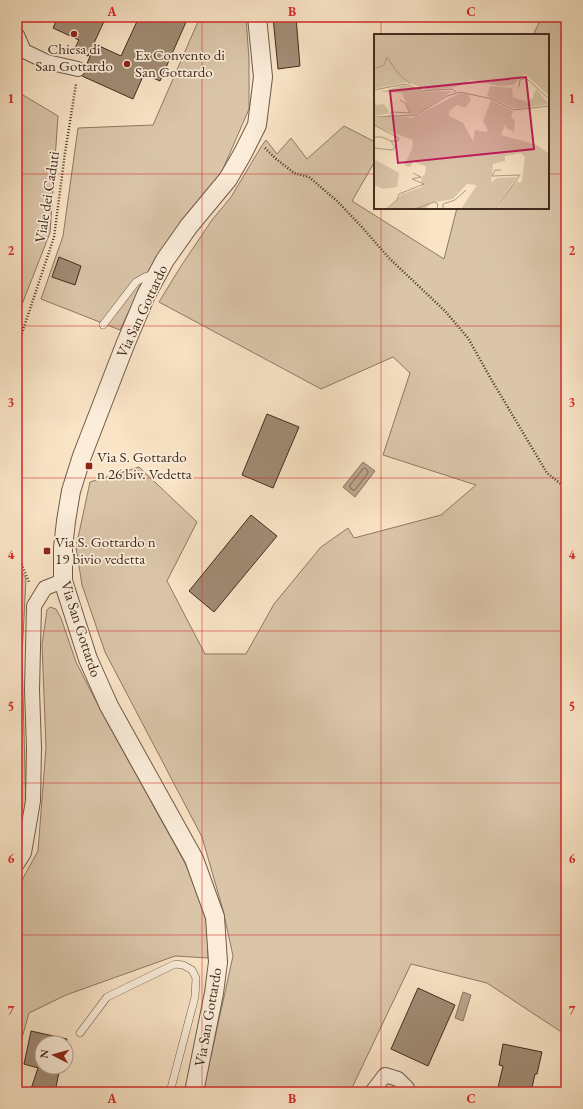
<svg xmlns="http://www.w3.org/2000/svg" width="583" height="1109" font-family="'EB Garamond',serif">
<rect width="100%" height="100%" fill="#f9e4c6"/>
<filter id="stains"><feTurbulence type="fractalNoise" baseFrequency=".005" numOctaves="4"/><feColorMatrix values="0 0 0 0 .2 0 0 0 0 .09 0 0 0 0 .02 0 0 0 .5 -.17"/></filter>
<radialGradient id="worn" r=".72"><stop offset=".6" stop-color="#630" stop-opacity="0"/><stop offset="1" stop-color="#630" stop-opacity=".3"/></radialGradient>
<g fill="#dac5a9" stroke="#8e7864">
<polygon points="200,17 246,17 249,59 249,109 220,176 138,292 120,330 41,299 63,236 78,128 153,125"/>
<polygon points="542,17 566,17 566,1035 487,983 411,964 350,1092 203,1092 233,956 223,910 202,837 105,652 82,585 76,547 90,482 139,467 197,522 167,581 205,654 246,654 274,604 321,547 348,528 354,538 441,515 476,485 383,455 410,373 393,357 321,389 159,302 181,266 212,220 231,197 261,147 266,140 277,154 291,138 307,159 344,126 375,142 375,161 352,201 444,259 457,208 548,208 548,35 533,35"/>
<polygon points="17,88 23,95 58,116 50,233 17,317"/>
<polygon points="17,565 26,578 22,656 26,807 17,840"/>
<polygon points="50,607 56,609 61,618 76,662 101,711 186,865 207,915 208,958 175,956 66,995 29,1013 18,1052 17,1060 17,889 38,851 46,747 42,644 47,610"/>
</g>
<g fill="#bba58d" stroke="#8b7561">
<polygon points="363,462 375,471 355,497 343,487"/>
<polygon points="463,992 471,995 463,1021 455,1018"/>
</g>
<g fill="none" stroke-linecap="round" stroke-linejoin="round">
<polygon stroke="#7e6856" stroke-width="1" points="365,468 368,471 368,473 355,490 353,490 350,488 350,485 363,469"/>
</g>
<g fill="#a18c75" stroke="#422c1e">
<polygon points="58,17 106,17 88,56 74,50 79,40 53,28"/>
<polygon points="139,17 176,17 186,22 160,81 144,74 133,99 82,76 86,71 86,66 95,44 121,56"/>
<polygon points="273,17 296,17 300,66 278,69"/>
<polygon points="59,257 81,266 75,285 52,277"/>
<polygon points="267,414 299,427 273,488 242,475"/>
<polygon points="251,515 277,536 214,612 189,591"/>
<polygon points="418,988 455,1005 428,1066 391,1049"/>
<polygon points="31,1031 67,1039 66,1043 42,1043 42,1067 60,1067 55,1092 30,1092 38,1068 24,1064"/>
<polygon points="503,1044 542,1052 537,1074 535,1074 531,1092 497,1092 503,1066 499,1065"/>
</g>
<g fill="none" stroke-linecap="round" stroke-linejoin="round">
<g stroke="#705a48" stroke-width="8">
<g id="service">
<polyline points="103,325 136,282 147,276 153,278"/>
<polyline points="80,1033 107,997 175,964 183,965 192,970 196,978 195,997 170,1092"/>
</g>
</g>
<g stroke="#705a48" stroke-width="16">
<g id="minor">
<polyline points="17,35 24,51 47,62 78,69"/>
<polyline points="17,864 24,853 33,801 34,748 32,690 34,606 45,588 63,581"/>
<polyline points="372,1092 385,1075 398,1079 407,1088 407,1092"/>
</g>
</g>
<g stroke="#705a48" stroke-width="20">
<polyline id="tertiary" points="194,1092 214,993 218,962 215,917 194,859 109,706 88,659 63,581 63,548 66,521 71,491 82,456 125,345 146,295 165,260 189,226 228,179 243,153 257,125 263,77 257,17"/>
</g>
<g stroke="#422c1e" stroke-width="2.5" stroke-dasharray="1 2" stroke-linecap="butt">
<polyline points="265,148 275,158 294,173 309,177 337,201 361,226 389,258 445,311 468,338 491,379 547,473 566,488"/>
<polyline points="17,348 54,237 65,153 76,84"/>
<polyline points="17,553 29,582"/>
</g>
<use href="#service" stroke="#fbedda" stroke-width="7"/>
<use href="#minor" stroke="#fbedda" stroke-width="14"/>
<use href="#tertiary" stroke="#fbedda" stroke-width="18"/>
</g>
<path fill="none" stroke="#d62828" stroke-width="1" stroke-opacity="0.55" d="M202 17V1092M381 17V35M17 174H375M548 174H566M381 208V1092M17 326H566M17 478H566M17 631H566M17 783H566M17 935H566"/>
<g fill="#8f2418" stroke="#fbedda" stroke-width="1.5">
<circle cx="74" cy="34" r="4"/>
<circle cx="127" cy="64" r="4"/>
<rect x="85" y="462" width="8" height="8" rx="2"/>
<rect x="43" y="547" width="8" height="8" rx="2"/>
</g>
<g text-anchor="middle" stroke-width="3.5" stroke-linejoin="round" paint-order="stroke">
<g font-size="15" fill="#422c1e" stroke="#fbedda" text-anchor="start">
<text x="74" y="54" text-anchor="middle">Chiesa di<tspan x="74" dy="17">San Gottardo</tspan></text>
<text x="135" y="60">Ex Convento di<tspan x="135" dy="17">San Gottardo</tspan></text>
<text x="97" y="462">Via S. Gottardo<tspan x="97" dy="17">n 26 biv. Vedetta</tspan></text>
<text x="55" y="547">Via S. Gottardo n<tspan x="55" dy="17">19 bivio vedetta</tspan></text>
</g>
<g font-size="15" fill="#422c1e" stroke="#fbedda">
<text transform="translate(47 197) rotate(-81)" y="5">Viale dei Caduti</text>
<text transform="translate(142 311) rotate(-65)" y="5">Via San Gottardo</text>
<text transform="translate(81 629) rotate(72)" y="5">Via San Gottardo</text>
<text transform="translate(208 1017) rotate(-80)" y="5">Via San Gottardo</text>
</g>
</g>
<g transform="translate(374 34)">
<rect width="175" height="175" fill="#f9e4c6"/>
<path d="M0 0H175V62L151 40 139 51 125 52 97 46 82 53 54 56 33 48 0 55ZM30 51 48 58 78 57 48 77 37 81 28 59 7 58ZM116 52 138 54 139 63 153 68 158 65 162 55 175 70 142 75 113 62ZM86 59 94 60 97 66 91 74 83 71 75 77V82L89 89 99 107 101 96 112 98 114 96 109 87 117 66 139 77 137 83 141 87 140 98 132 94V89L127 101 163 111 175 120V175H123L136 154 143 147 146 149 148 146 151 123 147 119 131 122V127L119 130 117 149 123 144 143 143 120 175H87L103 151 93 150 79 165 57 169 51 175H14L28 160 48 153 47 144 51 140 52 132 39 128 36 133 30 131 38 115 39 106 0 92V85L15 81 38 84ZM0 67 3 71 10 70 16 79 0 82ZM0 125 25 139 23 153 9 155 0 151Z" fill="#dac5a9"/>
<path fill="none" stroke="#b09a83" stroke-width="1" d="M0 35 10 31 13 23 23 38 36 50M145 53 146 46 152 44 175 65M0 56 31 50 48 57 78 55 82 58M17 80 18 78 36 79 31 69 26 66M0 83 42 81 73 62 86 58 118 65 140 76 175 72M0 91 25 104 24 107H17L21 114 18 116 0 114M0 103H8L17 107M12 175 23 166 25 160 50 150 38 145 47 143 39 139M41 175 60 168 64 170 63 175M69 175V170L81 166 92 156M121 175 146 141 118 142 121 136H127"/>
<path fill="#c2185b" fill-opacity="0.15" stroke="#c2185b" stroke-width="2" d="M152 43 160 115 24 129 16 57Z"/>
<rect width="175" height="175" fill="none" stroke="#422c1e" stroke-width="2"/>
</g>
<rect width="583" height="1109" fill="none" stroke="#f9e4c6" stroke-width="44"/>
<g transform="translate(54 1055) rotate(276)"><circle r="19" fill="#fbedda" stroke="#b1a08f"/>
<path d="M0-3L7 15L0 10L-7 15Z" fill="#8f2418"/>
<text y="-6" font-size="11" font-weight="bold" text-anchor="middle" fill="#422c1e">N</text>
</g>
<rect x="22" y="22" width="539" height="1065" fill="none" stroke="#d62828" stroke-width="1.5"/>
<g font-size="13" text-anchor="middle" font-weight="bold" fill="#d62828">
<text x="112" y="16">A</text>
<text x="292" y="16">B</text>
<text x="471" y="16">C</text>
<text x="11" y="103">1</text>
<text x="572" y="103">1</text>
<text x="11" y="255">2</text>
<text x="572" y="255">2</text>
<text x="11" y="407">3</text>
<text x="572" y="407">3</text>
<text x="11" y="559">4</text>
<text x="572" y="559">4</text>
<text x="11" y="711">5</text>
<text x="572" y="711">5</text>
<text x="11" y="863">6</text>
<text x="572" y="863">6</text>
<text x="11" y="1015">7</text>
<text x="572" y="1015">7</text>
<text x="112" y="1103">A</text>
<text x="292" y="1103">B</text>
<text x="471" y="1103">C</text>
</g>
<rect width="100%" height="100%" filter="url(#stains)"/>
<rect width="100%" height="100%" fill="url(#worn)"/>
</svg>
